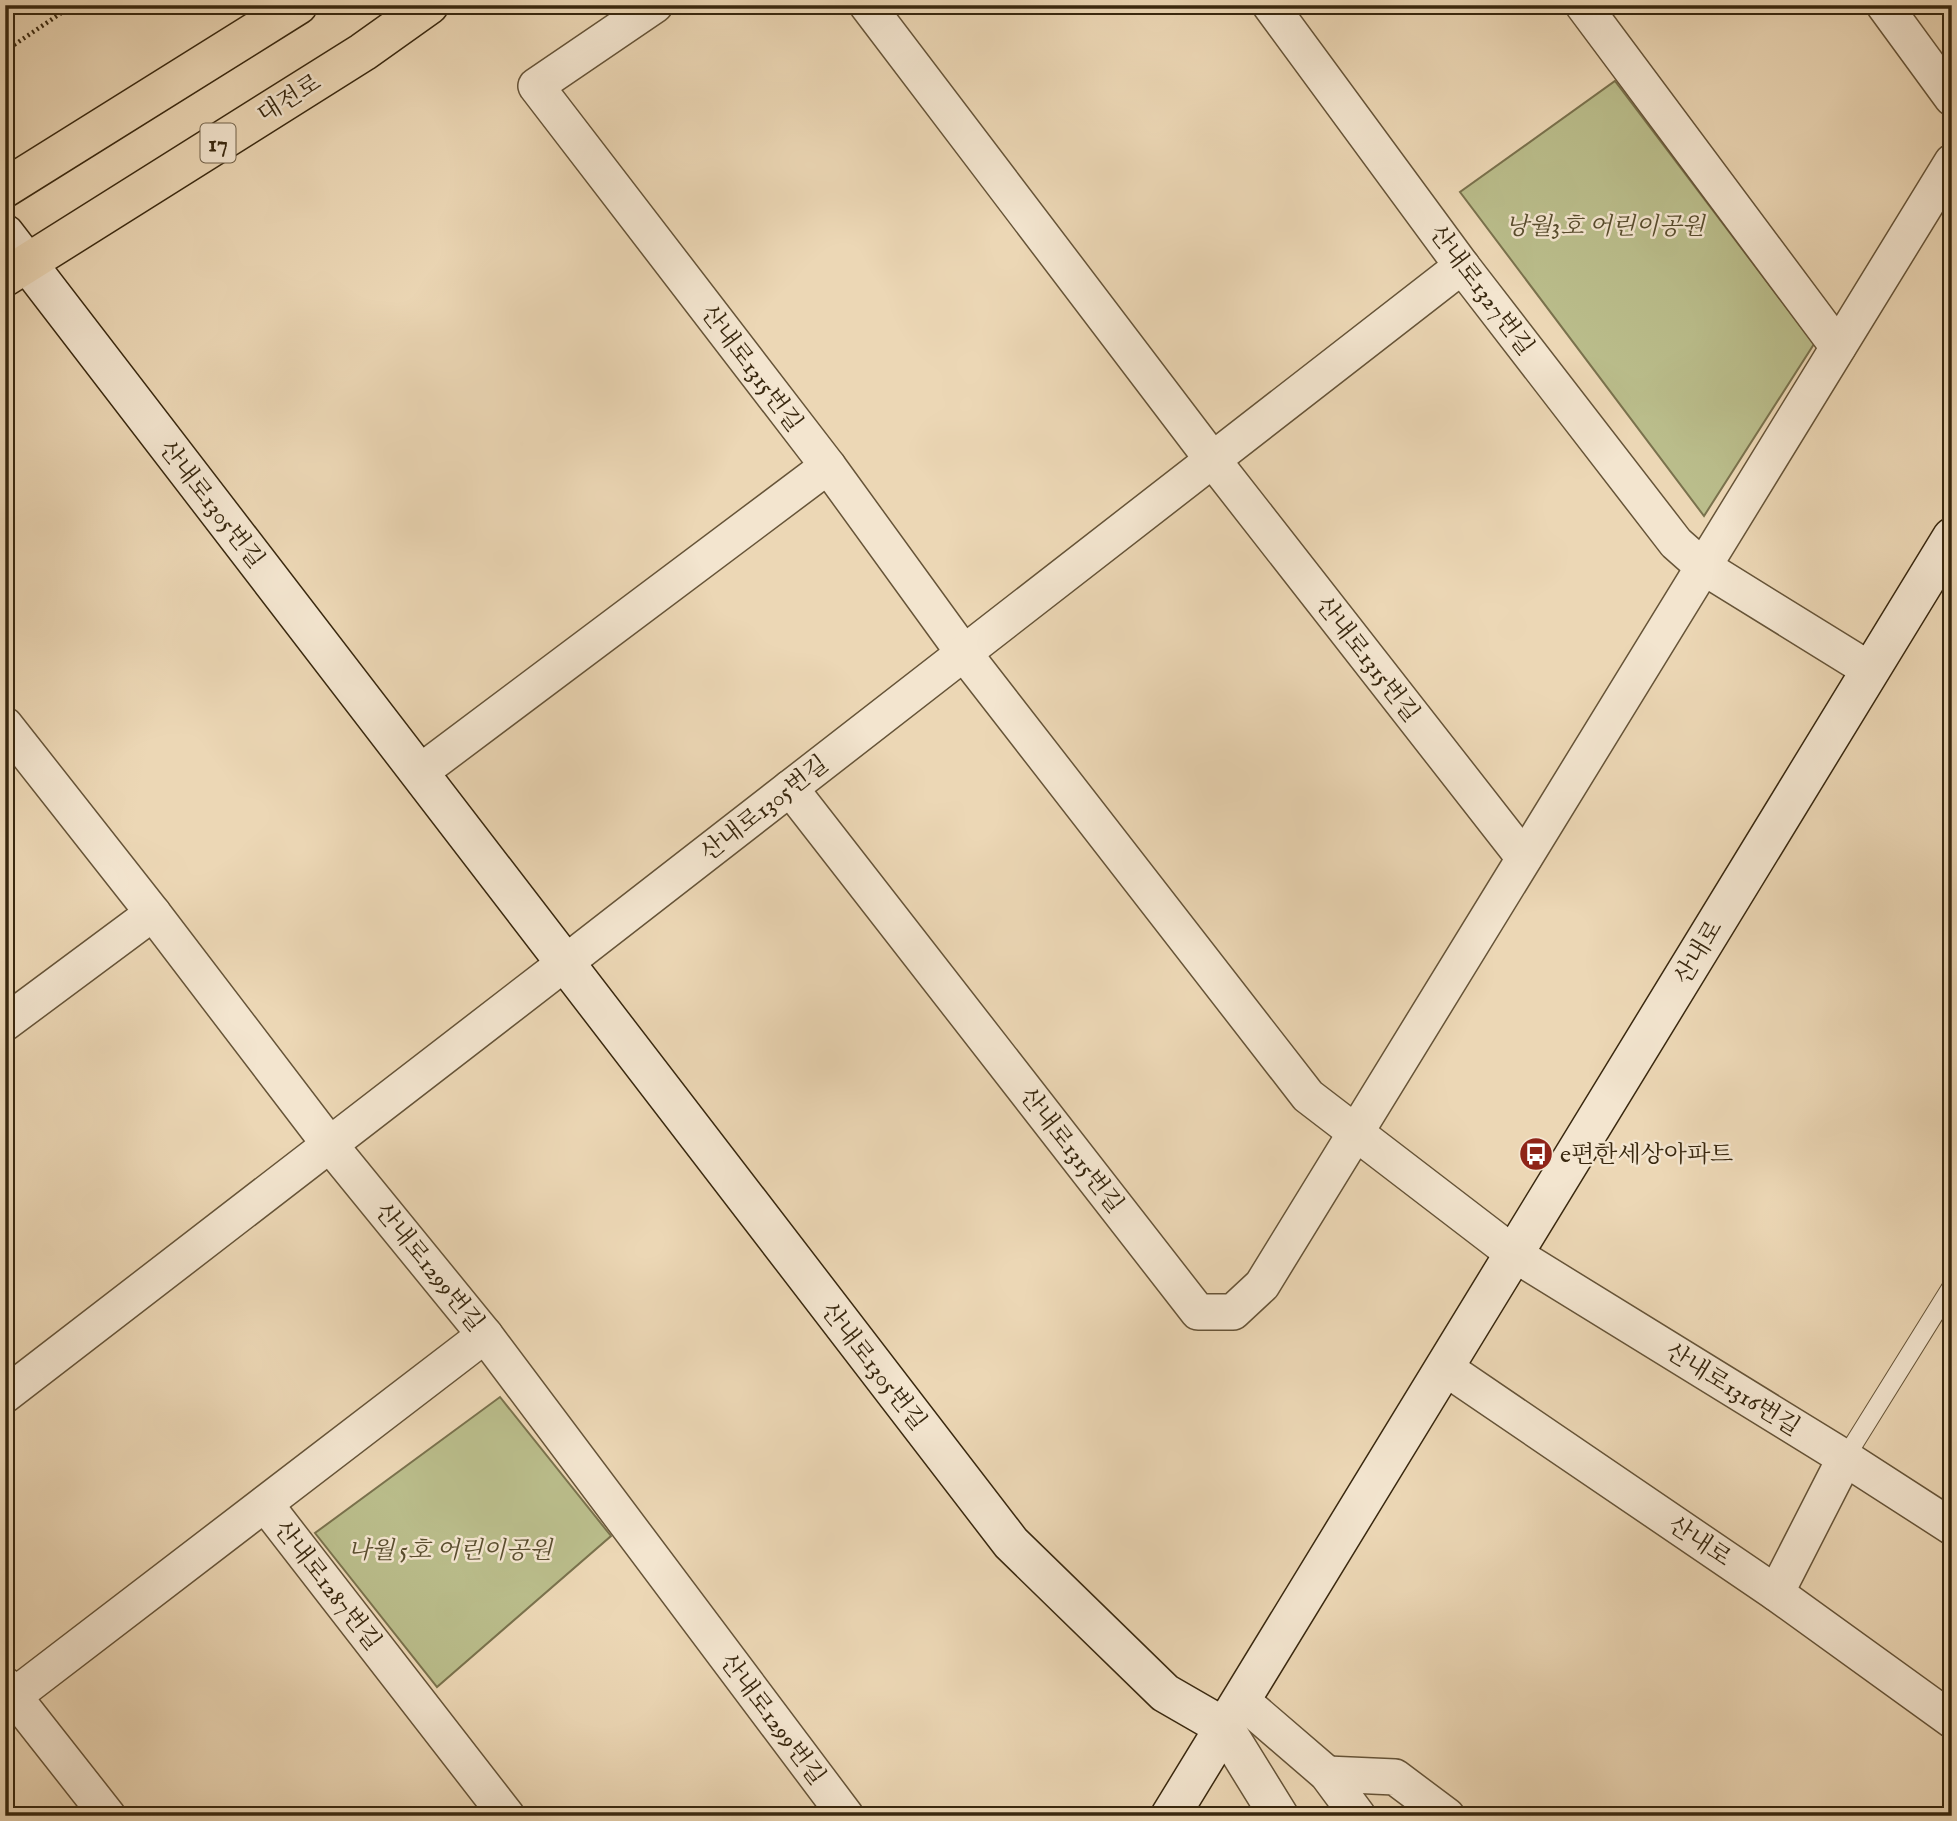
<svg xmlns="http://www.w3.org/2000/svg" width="1957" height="1821" font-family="'IM FELL English','Noto Serif KR',serif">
<rect width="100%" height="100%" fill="#ecd7b5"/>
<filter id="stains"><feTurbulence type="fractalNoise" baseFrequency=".00286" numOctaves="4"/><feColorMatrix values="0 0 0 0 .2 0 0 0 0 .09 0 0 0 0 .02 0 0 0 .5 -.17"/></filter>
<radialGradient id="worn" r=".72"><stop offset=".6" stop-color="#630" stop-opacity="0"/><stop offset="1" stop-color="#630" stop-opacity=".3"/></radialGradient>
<g fill="#babd8b" stroke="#7a724d" stroke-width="2">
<polygon points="1615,81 1814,344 1704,516 1460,192"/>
<polygon points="500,1397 611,1536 437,1687 315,1533"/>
</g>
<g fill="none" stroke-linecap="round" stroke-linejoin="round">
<g stroke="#665438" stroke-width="20">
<polyline id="service" points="1845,1458 1952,1286"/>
</g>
<g stroke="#665438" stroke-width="38">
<g id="minor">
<polyline points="655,5 536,86 828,466 963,652 1308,1096 1514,1254 1845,1458 1952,1527"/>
<polyline points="867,5 1212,459 1524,858"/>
<polyline points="1270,5 1462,266 1676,543 1702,566 1870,670"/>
<polyline points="1583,5 1838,347"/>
<polyline points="1884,5 1952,98"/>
<polyline points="5,725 153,913 330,1145 485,1335 846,1816"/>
<polyline points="419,773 828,466"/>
<polyline points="790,788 1198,1312 1233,1312 1262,1285 1952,162"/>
<polyline points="5,1023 153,913"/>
<polyline points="1444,1367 1776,1593 1952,1720"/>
<polyline points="5,1395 565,963 1462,266"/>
<polyline points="265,1504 507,1816"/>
<polyline points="1776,1593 1845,1458"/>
<polyline points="5,1685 108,1816"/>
<polyline points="14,1696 485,1335"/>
<polyline points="1241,1700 1327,1774 1358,1816"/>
<polyline points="1327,1774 1395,1777 1447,1816"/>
</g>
</g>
<g stroke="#665438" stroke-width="41">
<polyline id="tertiary" points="1224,1727 1279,1816"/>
</g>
<g stroke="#39280f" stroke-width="41">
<g id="secondary">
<polyline points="5,234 1011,1543 1165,1693 1224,1727"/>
<polyline points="1170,1816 1952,537"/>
</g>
</g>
<g stroke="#39280f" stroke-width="41">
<g id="primary">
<polyline points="5,188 298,5"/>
<polyline points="5,277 363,52 429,5"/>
</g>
</g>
<polyline stroke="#39280f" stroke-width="4.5" stroke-dasharray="2 3.5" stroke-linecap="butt" points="5,51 73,5"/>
<use href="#service" stroke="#f3e5cf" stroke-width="18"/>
<use href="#minor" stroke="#f3e5cf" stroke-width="35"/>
<use href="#tertiary" stroke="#f3e5cf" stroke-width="38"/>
<use href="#secondary" stroke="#f3e5cf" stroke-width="38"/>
<use href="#primary" stroke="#ecd7b5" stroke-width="38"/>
</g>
<defs>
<g id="bus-disc" transform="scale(1.75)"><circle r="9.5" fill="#8f2418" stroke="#f3e5cf"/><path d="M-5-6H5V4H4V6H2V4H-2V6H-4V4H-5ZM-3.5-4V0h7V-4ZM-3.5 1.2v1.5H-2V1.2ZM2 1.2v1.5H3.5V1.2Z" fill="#fff"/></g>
</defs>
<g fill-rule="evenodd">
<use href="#bus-disc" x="1536" y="1154"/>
</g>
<g text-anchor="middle" stroke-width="5" stroke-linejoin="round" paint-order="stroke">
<rect fill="#f3e5cf" stroke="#716149" stroke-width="2" x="200.5" y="123.5" width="35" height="39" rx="5"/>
<g font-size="23" font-weight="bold" fill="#39280f">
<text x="218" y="151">17</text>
</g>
<g font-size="24" fill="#39280f" stroke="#f3e5cf">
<text transform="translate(289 98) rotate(-32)" y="8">대전로</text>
<text transform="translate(1482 290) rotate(53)" y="8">산내로1327번길</text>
<text transform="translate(752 368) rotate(53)" y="8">산내로1315번길</text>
<text transform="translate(212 504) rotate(52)" y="8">산내로1305번길</text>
<text transform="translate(1368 659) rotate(52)" y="8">산내로1315번길</text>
<text transform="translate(764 808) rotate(-38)" y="8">산내로1305번길</text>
<text transform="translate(1698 952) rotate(-59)" y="8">산내로</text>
<text transform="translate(1072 1150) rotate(52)" y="8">산내로1315번길</text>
<text transform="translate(430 1267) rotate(51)" y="8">산내로1299번길</text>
<text transform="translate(874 1366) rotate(52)" y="8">산내로1305번길</text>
<text transform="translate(1733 1389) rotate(32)" y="8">산내로1316번길</text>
<text transform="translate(1700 1541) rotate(34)" y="8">산내로</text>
<text transform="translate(328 1585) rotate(52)" y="8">산내로1287번길</text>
<text transform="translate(773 1719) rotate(53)" y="8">산내로1299번길</text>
</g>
<g font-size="24" font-style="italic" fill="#594d2e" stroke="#f3e5cf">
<text x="1605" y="234">낭월3호 어린이공원</text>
<text x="450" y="1558">나월 5호 어린이공원</text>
</g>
<g font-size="24" fill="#39280f" stroke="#f3e5cf" text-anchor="start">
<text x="1560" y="1162">e편한세상아파트</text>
</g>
</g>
<rect width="1957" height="1821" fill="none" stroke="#ecd7b5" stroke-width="28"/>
<rect x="7" y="7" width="1943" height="1807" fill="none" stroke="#39280f" stroke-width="3.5"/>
<rect x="14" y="14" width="1929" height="1793" fill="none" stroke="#39280f" stroke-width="2"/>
<rect width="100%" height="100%" filter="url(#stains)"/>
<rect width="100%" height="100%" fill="url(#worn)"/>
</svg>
